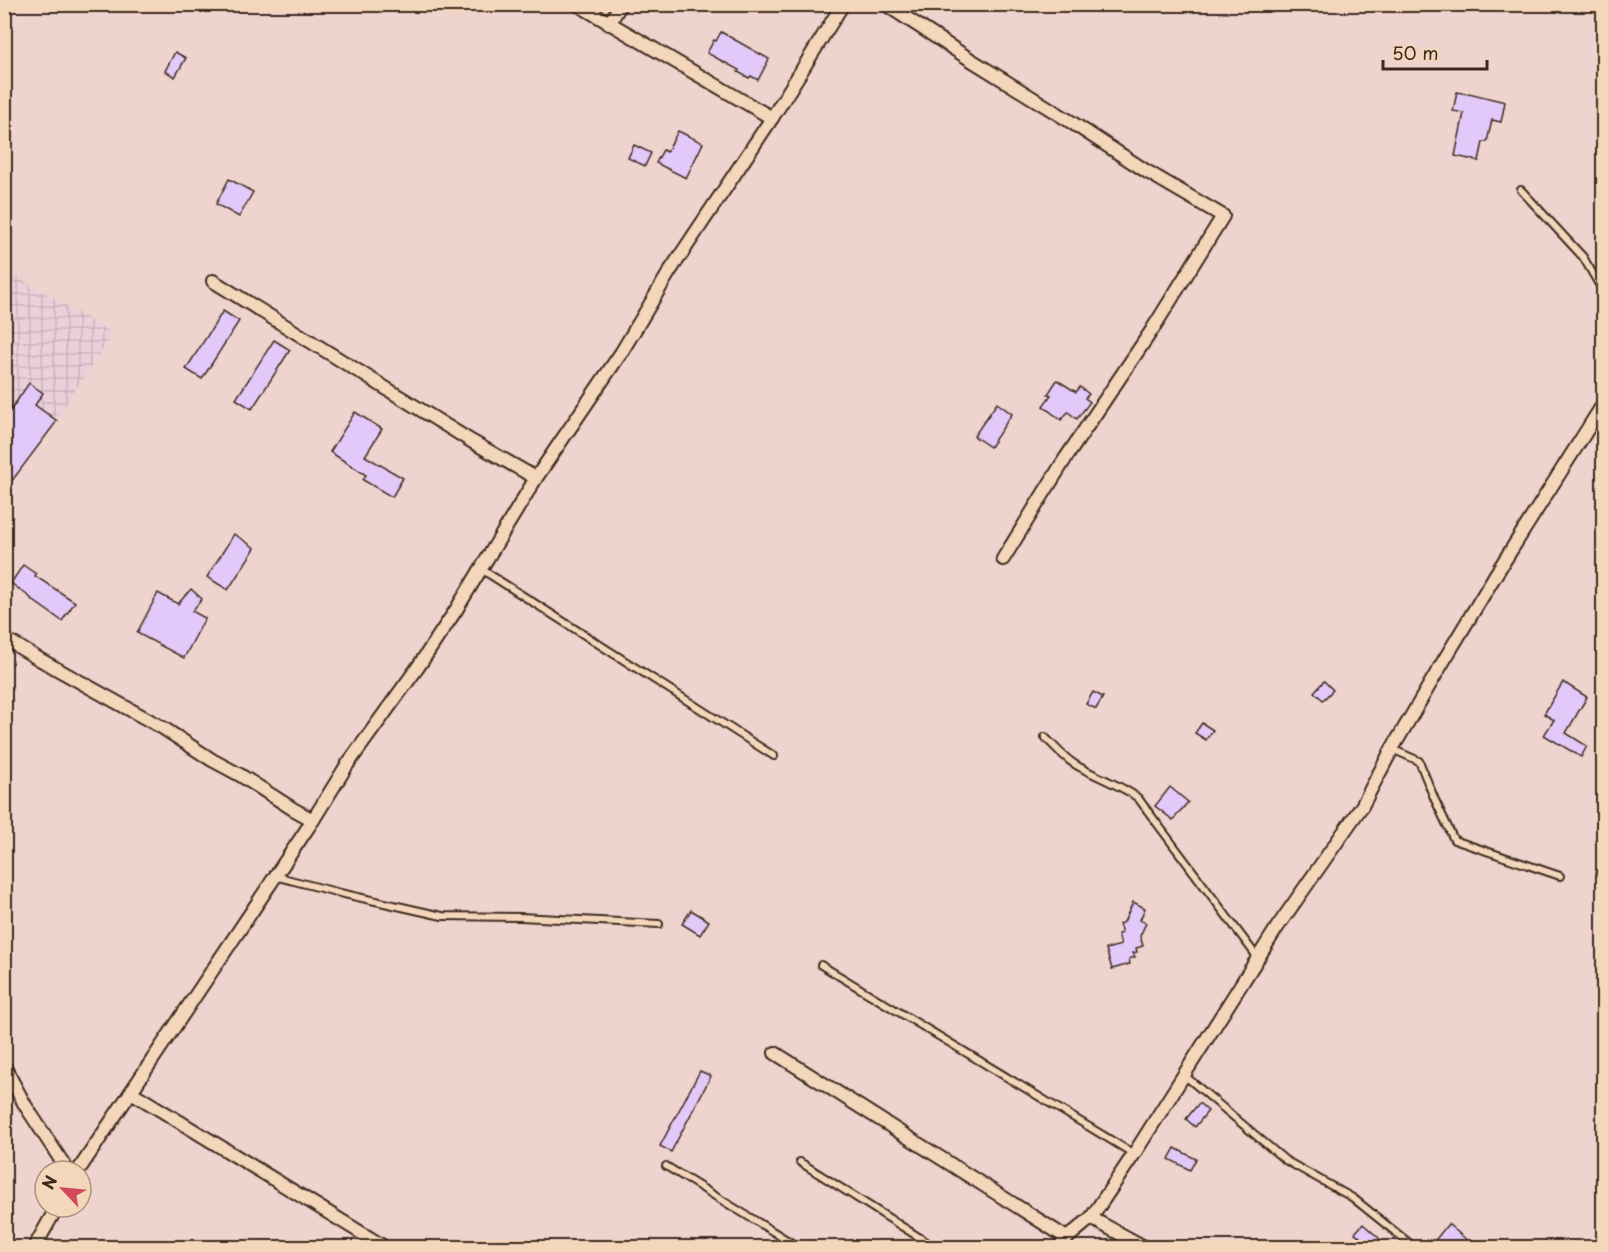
<svg xmlns="http://www.w3.org/2000/svg" width="1608" height="1252" font-family="'Playpen Sans',sans-serif">
<defs>
<pattern id="industrial-grid" width="8" height="8" patternUnits="userSpaceOnUse" patternTransform="scale(1.5)"><rect width="8" height="8" fill="#ebd0db"/><path d="M0 4h8M4 0v8" fill="none" stroke="#cab3bc"/></pattern>
</defs>
<rect width="100%" height="100%" fill="#efd3ce"/>
<filter id="ink" filterUnits="userSpaceOnUse"><feTurbulence type="fractalNoise" baseFrequency=".0167" numOctaves="2"/><feDisplacementMap in="SourceGraphic" scale="12" xChannelSelector="R" yChannelSelector="G"/><feConvolveMatrix kernelMatrix="1 2 1 2 8 2 1 2 1" color-interpolation-filters="sRGB"/></filter>
<g filter="url(#ink)">
<polygon fill="url(#industrial-grid)" points="5,269 113,334 5,494"/>
<g fill="#e2c9f9" stroke="#3b2a1e" stroke-width="1.5">
<polygon points="721,32 769,59 758,80 751,76 749,78 738,72 739,70 707,53 714,40 716,41"/>
<polygon points="175,52 186,58 175,77 165,71"/>
<polygon points="1457,92 1468,94 1469,93 1505,102 1501,122 1492,120 1487,142 1483,142 1479,161 1455,156 1464,113 1453,111"/>
<polygon points="678,131 703,143 686,178 656,163 663,150 667,152"/>
<polygon points="634,145 651,153 645,166 628,158"/>
<polygon points="229,179 253,192 239,217 216,204"/>
<polygon points="223,311 239,321 202,379 186,369"/>
<polygon points="274,340 290,350 252,409 236,399"/>
<polygon points="1057,380 1076,392 1080,387 1089,394 1085,398 1090,402 1077,419 1068,412 1061,420 1043,406 1051,395 1048,394"/>
<polygon points="29,383 43,393 35,405 57,421 11,482 4,477 4,420"/>
<polygon points="997,403 1012,414 990,447 974,436"/>
<polygon points="355,412 382,429 365,456 403,478 392,497 363,480 366,475 330,452"/>
<polygon points="234,534 255,548 228,590 207,577"/>
<polygon points="23,565 36,574 35,576 75,602 62,621 31,599 31,598 11,583"/>
<polygon points="191,589 202,599 192,611 205,618 184,658 137,633 158,593 178,604"/>
<polygon points="1324,681 1333,690 1323,700 1314,692"/>
<polygon points="1563,682 1587,697 1566,733 1587,746 1581,757 1544,735 1554,720 1544,714"/>
<polygon points="1093,692 1103,697 1096,709 1086,704"/>
<polygon points="1202,723 1213,730 1206,740 1195,733"/>
<polygon points="1170,787 1188,802 1173,820 1155,806"/>
<polygon points="1133,902 1145,908 1140,920 1146,923 1140,936 1143,946 1136,948 1137,952 1133,953 1135,957 1129,959 1130,964 1112,969 1106,949 1121,945 1118,934 1122,933 1119,924 1124,922"/>
<polygon points="691,910 709,921 700,935 682,924"/>
<polygon points="700,1071 711,1076 671,1152 660,1146"/>
<polygon points="1199,1103 1208,1111 1195,1127 1186,1119"/>
<polygon points="1175,1148 1196,1159 1190,1170 1169,1159"/>
<polygon points="1363,1224 1390,1248 1373,1248 1355,1233"/>
<polygon points="1448,1224 1467,1240 1461,1248 1429,1248"/>
</g>
<g fill="none" stroke-linecap="round" stroke-linejoin="round">
<g stroke="#3b2a1e" stroke-width="10">
<g id="service">
<polyline points="1521,190 1583,257 1604,293"/>
<polyline points="481,569 774,756"/>
<path d="M1045 737C1054 746 1064 758 1076 765 1096 777 1119 784 1138 798L1258 958"/>
<polyline points="1392,749 1419,761 1435,800 1454,840 1560,876"/>
<polyline points="275,876 340,893 442,916 520,917 659,924"/>
<polyline points="821,965 1134,1154"/>
<polyline points="1184,1075 1285,1160 1353,1198 1414,1247"/>
<polyline points="800,1162 936,1248"/>
<polyline points="666,1166 800,1248"/>
</g>
</g>
<g stroke="#3b2a1e" stroke-width="16">
<g id="minor">
<polyline points="577,4 772,118"/>
<polyline points="885,4 968,58 1068,120 1146,171 1223,216 1152,330 1065,459 1003,559"/>
<polyline points="609,24 621,4"/>
<polyline points="213,281 471,441 536,478"/>
<polyline points="4,638 39,659 163,728 212,760 240,775 293,809 313,820"/>
<polyline points="775,1053 1067,1238"/>
<polyline points="4,1066 25,1105 68,1171"/>
<polyline points="131,1092 386,1248"/>
<polyline points="78,1171 313,820 347,765 418,667 456,610 536,478 621,353 670,271 772,118 843,4"/>
<polyline points="1091,1218 1146,1248"/>
<polyline points="34,1248 57,1207"/>
<polyline points="1059,1248 1067,1238 1091,1218 1134,1154 1278,926 1362,806 1392,749 1443,662 1496,574 1604,403"/>
</g>
</g>
<use href="#service" stroke="#f4d7bb" stroke-width="6"/>
<use href="#minor" stroke="#f4d7bb" stroke-width="12"/>
</g>
</g>
<rect width="1608" height="1252" fill="none" stroke="#f4d7bb" stroke-width="24"/>
<rect x="12" y="12" width="1584" height="1228" fill="none" stroke="#3b2a1e" stroke-width="2" filter="url(#ink)"/>
<g transform="translate(63 1189) rotate(296)"><circle r="28" fill="#f4d7bb" stroke="#aa927c" stroke-width="1.5"/>
<path d="M0-4.5L10 22L0 15L-10 22Z" fill="#d1495b"/>
<text y="-9" font-size="16" font-weight="bold" text-anchor="middle" fill="#3b2a1e">N</text>
</g>
<path d="M1383 60v9h104v-9" fill="none" stroke="#3b2a1e" stroke-width="3"/>
<text x="1392" y="60" font-size="18" fill="#3b2a1e" stroke="#f4d7bb" stroke-width="4.5" paint-order="stroke">50 m</text>
</svg>
